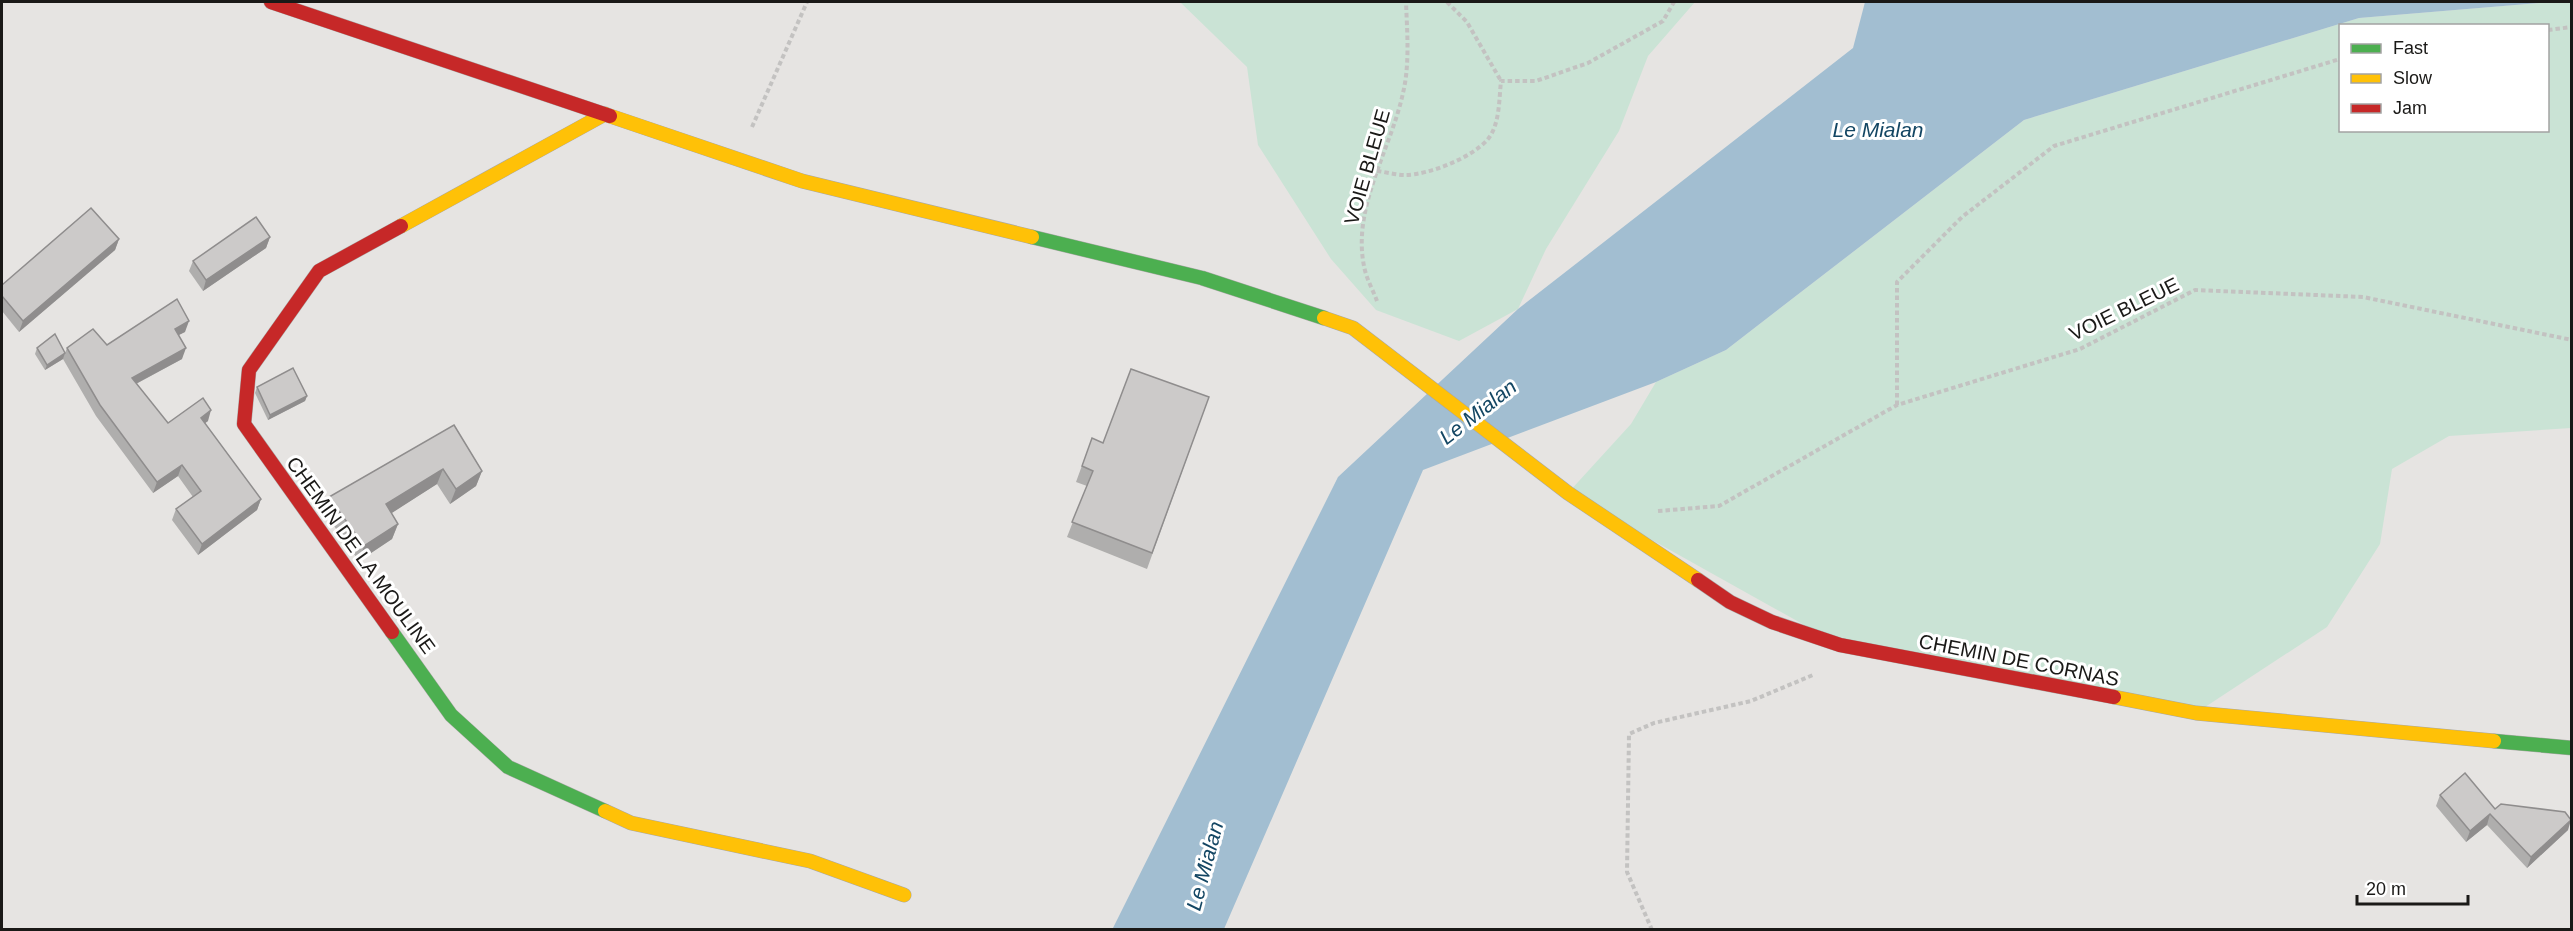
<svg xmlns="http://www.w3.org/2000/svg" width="2573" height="931" font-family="Helvetica,sans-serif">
<rect width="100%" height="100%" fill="#e6e4e2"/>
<g fill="#cae3d5" fill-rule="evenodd">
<polygon points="1180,2 1695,2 1648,56 1619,131 1546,249 1518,309 1459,341 1376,310 1331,259 1258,145 1247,67"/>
<path d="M2551 2H2571V428L2449 436 2392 469 2380 544 2327 627 2196 713 1840 645 1568 493 1631 424 1656 382 1726 350 2024 120 2359 18ZM2340 26H2548V130H2340Z"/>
</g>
<polygon fill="#a2bed1" points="1865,2 2551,2 2359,18 2024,120 1726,350 1656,382 1423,470 1224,929 1112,930 1338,477 1518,309 1853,48"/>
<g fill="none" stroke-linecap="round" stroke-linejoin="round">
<g stroke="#a9a8a6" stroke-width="15">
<g id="fast">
<polyline points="1032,237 1202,278 1324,318"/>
<polyline points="392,632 451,715 508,767 605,811"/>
<polyline points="2494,741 2572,748"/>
</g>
</g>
<g stroke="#a9a8a6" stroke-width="15">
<g id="slow">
<polyline points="610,116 802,181 1032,237"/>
<polyline points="401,226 605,114"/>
<polyline points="1324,318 1353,328 1568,493 1698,580"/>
<polyline points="2114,697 2196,713 2494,741"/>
<polyline points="605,811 631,823 810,861 904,895"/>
</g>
</g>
<g stroke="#a9a8a6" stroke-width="15">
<g id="jam">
<polyline points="271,2 610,116"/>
<polyline points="1698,580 1730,602 1772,622 1840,645 2114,697"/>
<polyline points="392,632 244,424 249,370 319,271 401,226"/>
</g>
</g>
<g stroke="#c3c2c1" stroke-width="4" stroke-dasharray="4.5 3" stroke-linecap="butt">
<polyline points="1447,2 1467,22 1501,81"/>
<polyline points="2548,30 2572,27"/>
<polyline points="752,127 807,2"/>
<path d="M1377 171C1386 172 1396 175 1405 175 1428 175 1472 158 1488 139 1500 124 1499 99 1501 81H1536L1588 63 1663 21 1674 2"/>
<path d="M1377 301C1373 290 1366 278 1364 266 1352 207 1391 149 1403 93 1410 64 1407 31 1406 2"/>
<polyline points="1897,405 1897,282 1962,217 2054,146 2340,59"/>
<polyline points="1658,511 1719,506 1897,405 2080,349 2195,290 2363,297 2572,340"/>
<polyline points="1652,930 1627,872 1629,734 1654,723 1751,701 1813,675"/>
</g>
<use href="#fast" stroke="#4caf50" stroke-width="14"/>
<use href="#slow" stroke="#ffc107" stroke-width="14"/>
<use href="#jam" stroke="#c62828" stroke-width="14"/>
</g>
<g fill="#afaead">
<polygon points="270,237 266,248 203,291 189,271 193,261"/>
<polygon points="119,239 115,250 19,332 2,311 2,285"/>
<polygon points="185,332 178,335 182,359 136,384 168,423 208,421 205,423 261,499 257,510 198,555 172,520 176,509 193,497 178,476 153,493 96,416 63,359 45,370 35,354 37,348 65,353 67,348 107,345"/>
<polygon points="257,387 307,396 305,401 268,420 255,393"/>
<polygon points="1209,397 1147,569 1067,537 1087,486 1076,482 1092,438 1103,443"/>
<polygon points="454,425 482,471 476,486 450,504 437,484 391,513 398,524 392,539 359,561 324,512 329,497"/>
<polygon points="2440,795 2495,809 2568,830 2527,868 2487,825 2466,842 2436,806"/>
</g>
<g fill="#8f8d8d">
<polygon points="270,237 266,248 203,291 206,280"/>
<polygon points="119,239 115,250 19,332 23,321"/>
<polygon points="189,321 185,332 171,339 175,329"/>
<polygon points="186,348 182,359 128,388 132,378"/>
<polygon points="65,353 63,359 45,370 47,365"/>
<polygon points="307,396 305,401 268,420 270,415"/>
<polygon points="211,410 208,421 197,429 201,418"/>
<polygon points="182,465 178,476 153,493 157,482"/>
<polygon points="443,469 437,484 381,520 386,504"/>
<polygon points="482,471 476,486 450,504 456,489"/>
<polygon points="261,499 257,510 198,555 202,544"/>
<polygon points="398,524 392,539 359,561 364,546"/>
<polygon points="2490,814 2487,825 2466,842 2470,831"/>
<polygon points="2571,820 2568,830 2527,868 2531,857"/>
</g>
<g fill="#cccac9" stroke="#8f8d8d" stroke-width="1.5">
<polygon points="91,208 119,239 23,321 2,296 2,285"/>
<polygon points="256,217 270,237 206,280 193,261"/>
<polygon points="177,299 189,321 175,329 186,348 132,378 168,423 203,398 211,410 201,418 261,499 202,544 176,509 201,491 182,465 157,482 100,405 67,348 93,329 107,345"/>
<polygon points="55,334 65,353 47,365 37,348"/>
<polygon points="293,368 307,396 270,415 257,387"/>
<polygon points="1131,369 1209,397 1152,553 1072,522 1093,471 1082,466 1092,438 1103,443"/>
<polygon points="454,425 482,471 456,489 443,469 386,504 398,524 364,546 329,497"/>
<polygon points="2465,773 2495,809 2501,804 2565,812 2571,820 2531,857 2490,814 2470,831 2440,795"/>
</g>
<g text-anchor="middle" stroke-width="6" stroke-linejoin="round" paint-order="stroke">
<g font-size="20" fill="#1a1917" stroke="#fff">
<text transform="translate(1367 167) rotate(-74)" y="7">VOIE BLEUE</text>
<text transform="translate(2124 309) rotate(-26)" y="7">VOIE BLEUE</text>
<text transform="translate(361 555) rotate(54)" y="7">CHEMIN DE LA MOULINE</text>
<text transform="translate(2019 660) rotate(11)" y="7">CHEMIN DE CORNAS</text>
</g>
<g font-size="21" font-style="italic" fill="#134663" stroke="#fff">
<text x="1878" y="137">Le Mialan</text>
<text transform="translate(1478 412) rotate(-38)" y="7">Le Mialan</text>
<text transform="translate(1205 866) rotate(-75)" y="7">Le Mialan</text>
</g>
</g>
<rect width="2573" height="931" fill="none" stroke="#1a1917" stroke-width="6"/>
<rect x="2339" y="24" width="210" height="108" fill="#ffffff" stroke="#a3a3a2" stroke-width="1.5"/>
<rect x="2351" y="44" width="30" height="9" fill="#4caf50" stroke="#a3a3a2" stroke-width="1.5"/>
<text x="2393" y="54" font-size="18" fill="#1a1917">Fast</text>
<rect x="2351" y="74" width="30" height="9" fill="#ffc107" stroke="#a3a3a2" stroke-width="1.5"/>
<text x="2393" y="84" font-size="18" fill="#1a1917">Slow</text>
<rect x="2351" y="104" width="30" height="9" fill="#c62828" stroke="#a3a3a2" stroke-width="1.5"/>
<text x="2393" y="114" font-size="18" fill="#1a1917">Jam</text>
<path d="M2357 895v9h111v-9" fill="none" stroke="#1a1917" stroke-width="3"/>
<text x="2366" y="895" font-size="18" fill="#1a1917" stroke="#ffffff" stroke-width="4.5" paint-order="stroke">20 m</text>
</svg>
